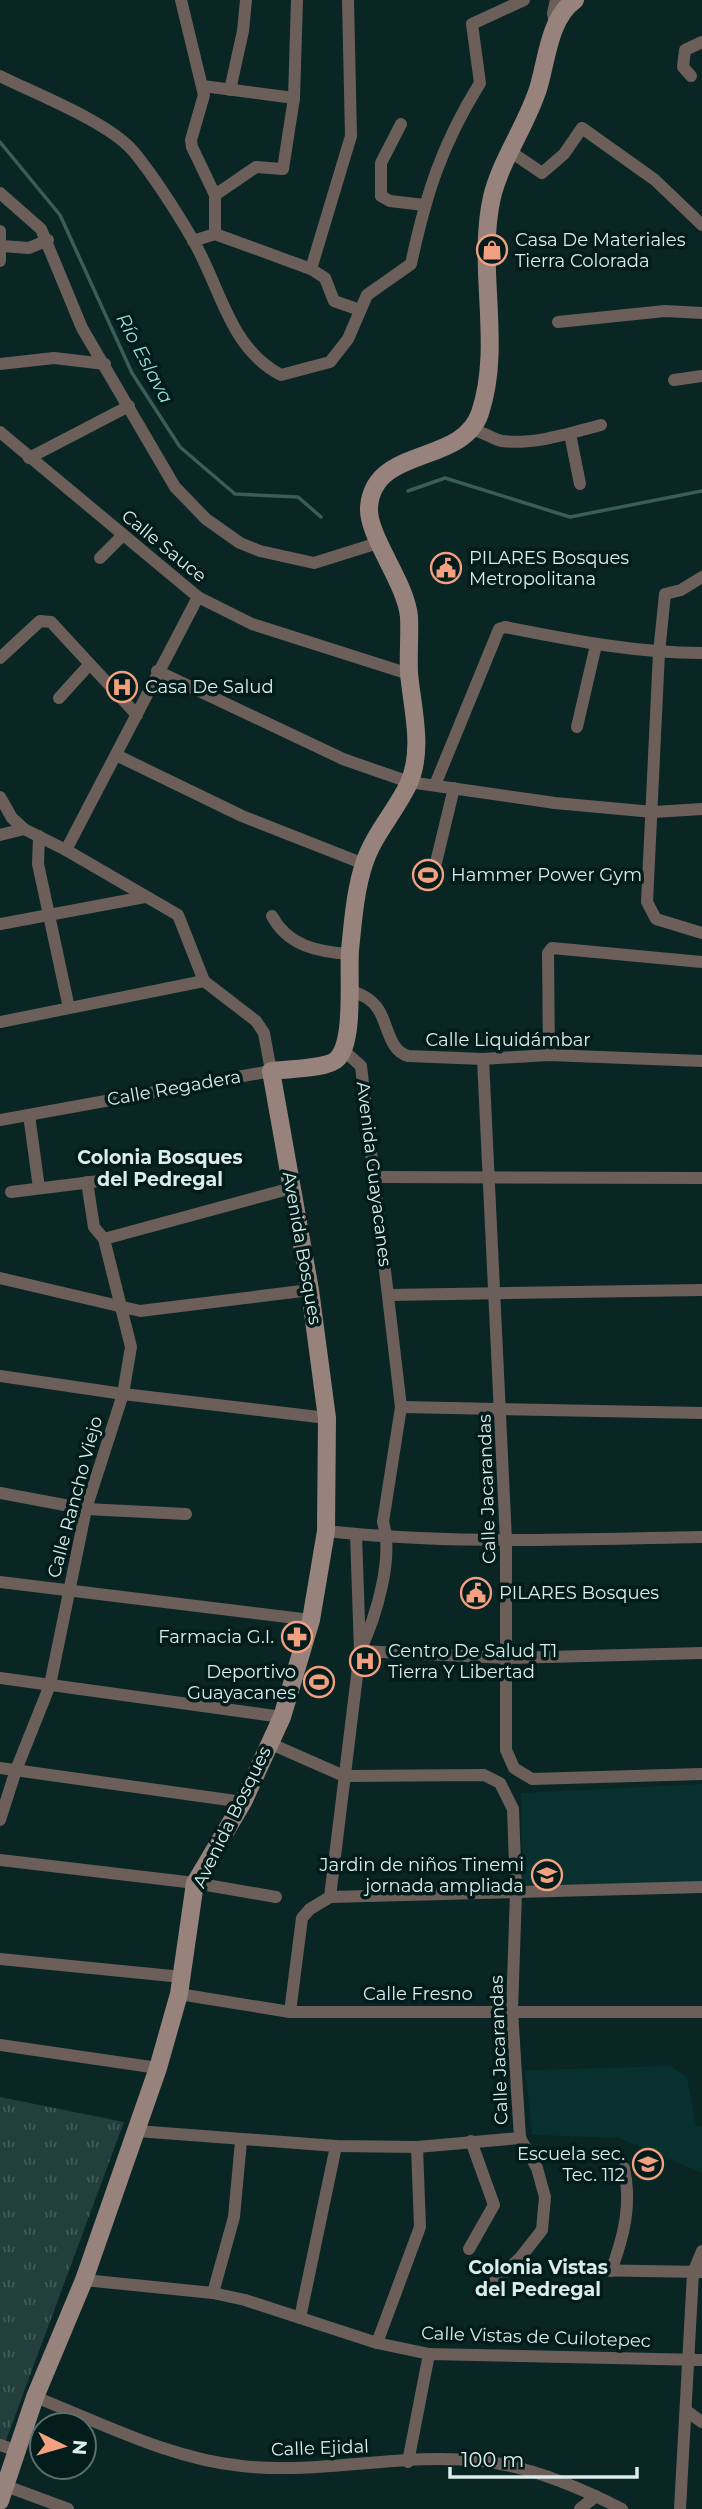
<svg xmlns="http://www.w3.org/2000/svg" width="702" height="2509" font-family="Montserrat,sans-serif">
<defs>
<pattern id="grass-tufts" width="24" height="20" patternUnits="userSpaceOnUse" patternTransform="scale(1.75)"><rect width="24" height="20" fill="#233f3d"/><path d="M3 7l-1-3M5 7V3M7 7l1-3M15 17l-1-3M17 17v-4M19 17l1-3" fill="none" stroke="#425b59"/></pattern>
</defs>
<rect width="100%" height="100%" fill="#092524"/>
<g fill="#07302e">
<polygon points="702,1784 702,1882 522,1885 521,1793"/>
<polygon points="671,2066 687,2077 696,2126 702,2126 702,2173 619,2138 532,2135 525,2070"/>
</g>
<polygon fill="url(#grass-tufts)" points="0,2097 124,2122 2,2451 0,2450"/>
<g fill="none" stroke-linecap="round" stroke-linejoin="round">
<g stroke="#3a5c5a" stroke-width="3.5">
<polyline points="0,142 60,215 132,373 180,447 235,494 298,497 321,517"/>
<polyline points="408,491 445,478 570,517 702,491"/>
</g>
<g stroke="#6c5f5a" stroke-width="12">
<polyline points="181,0 204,95 191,140 192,147 215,195 215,234"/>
<polyline points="555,25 553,13 556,0"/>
<path d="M0 76C36 94 109 122 134 152 155 178 176 211 193 240 221 288 229 348 281 375L330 362 348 339 367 295 411 264C426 194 442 144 480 83L472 24 524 0"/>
<polyline points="691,76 683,67 685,50 702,42"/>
<polyline points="203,86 294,98"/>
<polyline points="230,90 243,31 246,0"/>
<polyline points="401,124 381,163 381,196 390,201 424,205"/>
<polyline points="511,152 542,173 564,154 582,128 655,180 702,225"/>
<polyline points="0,193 41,229 82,328 175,487 206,519 240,543 260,551 314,563 381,542"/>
<polyline points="215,195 256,167 283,169 294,98 297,0"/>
<polyline points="0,231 0,261"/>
<polyline points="193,241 215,234 311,269 325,278 334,301 360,310"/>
<polyline points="2,246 29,248 48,240"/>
<polyline points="311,269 351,136 348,0"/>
<polyline points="558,322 665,311 702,313"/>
<polyline points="0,364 54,358 105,364"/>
<polyline points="674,380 702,376"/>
<path d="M471 430C484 431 491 439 502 441 535 445 570 433 601 425"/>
<polyline points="0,432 198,597 252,624 409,674"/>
<polyline points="570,434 580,484"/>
<polyline points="29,458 129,406"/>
<polyline points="100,558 122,536"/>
<polyline points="702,577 681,590 665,594 659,653 647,902 656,919 702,933"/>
<polyline points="0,658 40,621 51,622 137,715"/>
<polyline points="157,671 343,759 409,782 555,803 653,812 702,809"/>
<polyline points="59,698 89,665"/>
<polyline points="577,727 596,645"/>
<polyline points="116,755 242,816 364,864"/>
<path d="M435 785 499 629 505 627C571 640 635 653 702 653"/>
<polyline points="0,797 12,818 24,829 66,850 178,915 204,981 256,1021 264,1033 271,1071 0,1120"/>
<polyline points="0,835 24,829"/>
<polyline points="39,836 38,864 69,1008"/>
<polyline points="66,850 198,597"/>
<polyline points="432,879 454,788"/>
<path d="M272 916C288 946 318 952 350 954"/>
<polyline points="0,924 145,897"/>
<path d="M349 990C360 994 371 998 378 1009 388 1023 388 1050 408 1056L483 1059 549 1055 702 1061"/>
<polyline points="0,1022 204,981"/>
<path d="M343 1050 361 1066 401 1407 383 1522C394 1558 376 1617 360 1651"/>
<polyline points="549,1055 548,953 552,948 702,962"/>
<polyline points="483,1059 506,1540 506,1750 514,1768 532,1779 702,1774"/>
<polyline points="29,1115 39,1188"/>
<polyline points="376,1177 702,1178"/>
<polyline points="11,1192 108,1180"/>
<polyline points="104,1239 292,1188"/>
<polyline points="0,1278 140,1311 310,1290"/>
<polyline points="389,1295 702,1290"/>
<polyline points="0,1376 123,1394 327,1418"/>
<polyline points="401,1407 702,1413"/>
<polyline points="0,1493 86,1509 186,1514"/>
<path d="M326 1531C451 1545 577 1539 702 1537"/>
<polyline points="0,1582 311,1620"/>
<polyline points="360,1651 507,1658 702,1653"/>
<polyline points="0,1678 282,1717"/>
<polyline points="269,1743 344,1776 484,1775 500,1783 513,1809 516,1892 512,2011 520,2138 537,2168 545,2197 542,2230 520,2258 490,2286"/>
<polyline points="0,1768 243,1802"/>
<polyline points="0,1820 16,1770 50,1685 86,1509 123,1394 131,1347 104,1239 94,1227 87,1182"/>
<polyline points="0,1860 195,1883 276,1897"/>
<polyline points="330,1897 702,1887"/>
<polyline points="0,1959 182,1977"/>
<polyline points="179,1994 290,2012 702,2012"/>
<polyline points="290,2012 302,1918 310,1909 330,1897 360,1651 356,1534"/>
<polyline points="0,2045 158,2068"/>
<polyline points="137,2131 336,2146 417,2147 520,2138"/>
<polyline points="469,2249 494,2205 471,2141"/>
<polyline points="584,2270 702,2272"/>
<path d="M611 2271C624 2236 632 2204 624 2168"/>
<polyline points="84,2280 213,2293 245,2300 377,2343 429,2354 702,2360"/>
<polyline points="213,2293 234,2217 241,2141"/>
<polyline points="300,2318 336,2146"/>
<polyline points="377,2343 420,2227 417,2147"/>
<path d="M35 2397C102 2423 170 2459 242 2466 322 2475 402 2452 481 2461 530 2466 579 2487 622 2509"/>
<polyline points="688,2412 702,2422"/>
<polyline points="0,2445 17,2451"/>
<polyline points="408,2462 429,2354"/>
<polyline points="6,2486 68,2509"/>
<polyline points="580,2509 596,2496"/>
<polyline points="680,2509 693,2273 702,2251"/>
</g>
<path stroke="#97837b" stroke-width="18" d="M0 2501 35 2397 84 2280 158 2068 179 1994 195 1883 243 1802 282 1717 311 1620 326 1531 327 1418 310 1290 271 1071C285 1069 328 1069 337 1059 355 1042 348 975 350 950 353 922 355 891 364 864 373 835 396 811 409 783 424 748 412 708 409 673 408 654 410 636 409 617 406 582 367 536 369 507 374 445 462 466 480 413 503 344 476 268 492 197 501 160 526 126 538 89 547 60 549 18 575 0"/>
</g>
<defs>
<g id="shop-ring" transform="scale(1.575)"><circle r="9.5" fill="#011c1a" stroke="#f2a080" stroke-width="1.5"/><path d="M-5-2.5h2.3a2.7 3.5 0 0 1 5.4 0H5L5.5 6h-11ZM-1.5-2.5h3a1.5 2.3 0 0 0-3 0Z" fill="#f2a080"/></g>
<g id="civic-ring" transform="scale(1.575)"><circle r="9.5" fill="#011c1a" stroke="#f2a080" stroke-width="1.5"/><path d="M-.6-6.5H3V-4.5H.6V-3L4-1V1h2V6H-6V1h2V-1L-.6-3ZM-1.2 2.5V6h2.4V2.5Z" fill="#f2a080"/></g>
<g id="hospital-ring" transform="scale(1.575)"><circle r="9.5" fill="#011c1a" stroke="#f2a080" stroke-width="1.5"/><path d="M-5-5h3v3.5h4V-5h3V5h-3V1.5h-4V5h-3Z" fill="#f2a080"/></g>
<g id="stadium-ring" transform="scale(1.575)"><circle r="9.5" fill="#011c1a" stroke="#f2a080" stroke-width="1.5"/><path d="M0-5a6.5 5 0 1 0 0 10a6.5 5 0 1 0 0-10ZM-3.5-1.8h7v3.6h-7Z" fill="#f2a080"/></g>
<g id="pharmacy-ring" transform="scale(1.575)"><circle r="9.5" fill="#011c1a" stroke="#f2a080" stroke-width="1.5"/><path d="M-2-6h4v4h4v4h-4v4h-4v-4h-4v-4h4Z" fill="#f2a080"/></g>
<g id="school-ring" transform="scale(1.575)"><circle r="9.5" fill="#011c1a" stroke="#f2a080" stroke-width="1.5"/><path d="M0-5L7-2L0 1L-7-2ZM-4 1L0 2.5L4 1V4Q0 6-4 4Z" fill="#f2a080"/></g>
</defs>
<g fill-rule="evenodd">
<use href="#shop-ring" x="492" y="250"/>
<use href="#civic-ring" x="446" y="568"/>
<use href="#hospital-ring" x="122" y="687"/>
<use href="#stadium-ring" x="428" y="875"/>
<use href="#civic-ring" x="476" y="1593"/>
<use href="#pharmacy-ring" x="297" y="1637"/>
<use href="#hospital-ring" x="365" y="1661"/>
<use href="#stadium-ring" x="319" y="1682"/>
<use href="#school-ring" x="547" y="1875"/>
<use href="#school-ring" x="648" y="2164"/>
</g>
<g text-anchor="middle" stroke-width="7" stroke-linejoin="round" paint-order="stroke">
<g font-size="18" fill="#dceceb" stroke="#011c1a" text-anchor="start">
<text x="515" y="246">Casa De Materiales<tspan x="515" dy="21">Tierra Colorada</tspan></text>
<text x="469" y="564">PILARES Bosques<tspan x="469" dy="21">Metropolitana</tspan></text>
<text x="145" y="693">Casa De Salud</text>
<text x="451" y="881">Hammer Power Gym</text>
<text x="499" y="1599">PILARES Bosques</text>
<text x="274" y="1643" text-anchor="end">Farmacia G.I.</text>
<text x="388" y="1657">Centro De Salud T1<tspan x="388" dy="21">Tierra Y Libertad</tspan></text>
<text x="296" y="1678" text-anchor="end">Deportivo<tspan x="296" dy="21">Guayacanes</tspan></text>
<text x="524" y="1871" text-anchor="end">Jardin de niños Tinemi<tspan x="524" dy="21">jornada ampliada</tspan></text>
<text x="625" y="2160" text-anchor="end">Escuela sec.<tspan x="625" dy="21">Tec. 112</tspan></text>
</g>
<g font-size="18" fill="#dceceb" stroke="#011c1a">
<text transform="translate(164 546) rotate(39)" y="6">Calle Sauce</text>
<text x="508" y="1046">Calle Liquidámbar</text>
<text transform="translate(174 1088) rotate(-10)" y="6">Calle Regadera</text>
<text transform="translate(374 1174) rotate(83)" y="6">Avenida Guayacanes</text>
<text transform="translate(302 1248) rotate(80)" y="6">Avenida Bosques</text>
<text transform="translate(487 1489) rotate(-92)" y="6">Calle Jacarandas</text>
<text transform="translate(75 1497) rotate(-75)" y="6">Calle Rancho Viejo</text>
<text transform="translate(232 1817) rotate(-64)" y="6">Avenida Bosques</text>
<text x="418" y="2000">Calle Fresno</text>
<text transform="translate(499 2050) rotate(-92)" y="6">Calle Jacarandas</text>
<text transform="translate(536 2337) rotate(2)" y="6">Calle Vistas de Cuilotepec</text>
<text transform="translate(320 2448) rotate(-2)" y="6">Calle Ejidal</text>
</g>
<g font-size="19" font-style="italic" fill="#99dfd9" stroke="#011c1a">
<text transform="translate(145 358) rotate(62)" y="7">Río Eslava</text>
</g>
<g font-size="19" font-weight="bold" fill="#dceceb" stroke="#011c1a">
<text x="160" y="1164">Colonia Bosques<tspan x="160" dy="22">del Pedregal</tspan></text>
<text x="538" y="2274">Colonia Vistas<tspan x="538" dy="22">del Pedregal</tspan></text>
</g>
</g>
<g transform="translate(63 2446) rotate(95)"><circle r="33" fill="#011c1a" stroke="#596f6e" stroke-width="2"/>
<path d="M0-5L12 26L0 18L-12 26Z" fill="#f2a080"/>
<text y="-10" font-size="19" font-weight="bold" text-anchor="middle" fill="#dceceb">N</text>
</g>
<path d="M450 2467v10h187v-10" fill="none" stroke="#dceceb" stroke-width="3.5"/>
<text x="461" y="2467" font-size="21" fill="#dceceb" stroke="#011c1a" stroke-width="5" paint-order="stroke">100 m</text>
</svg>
